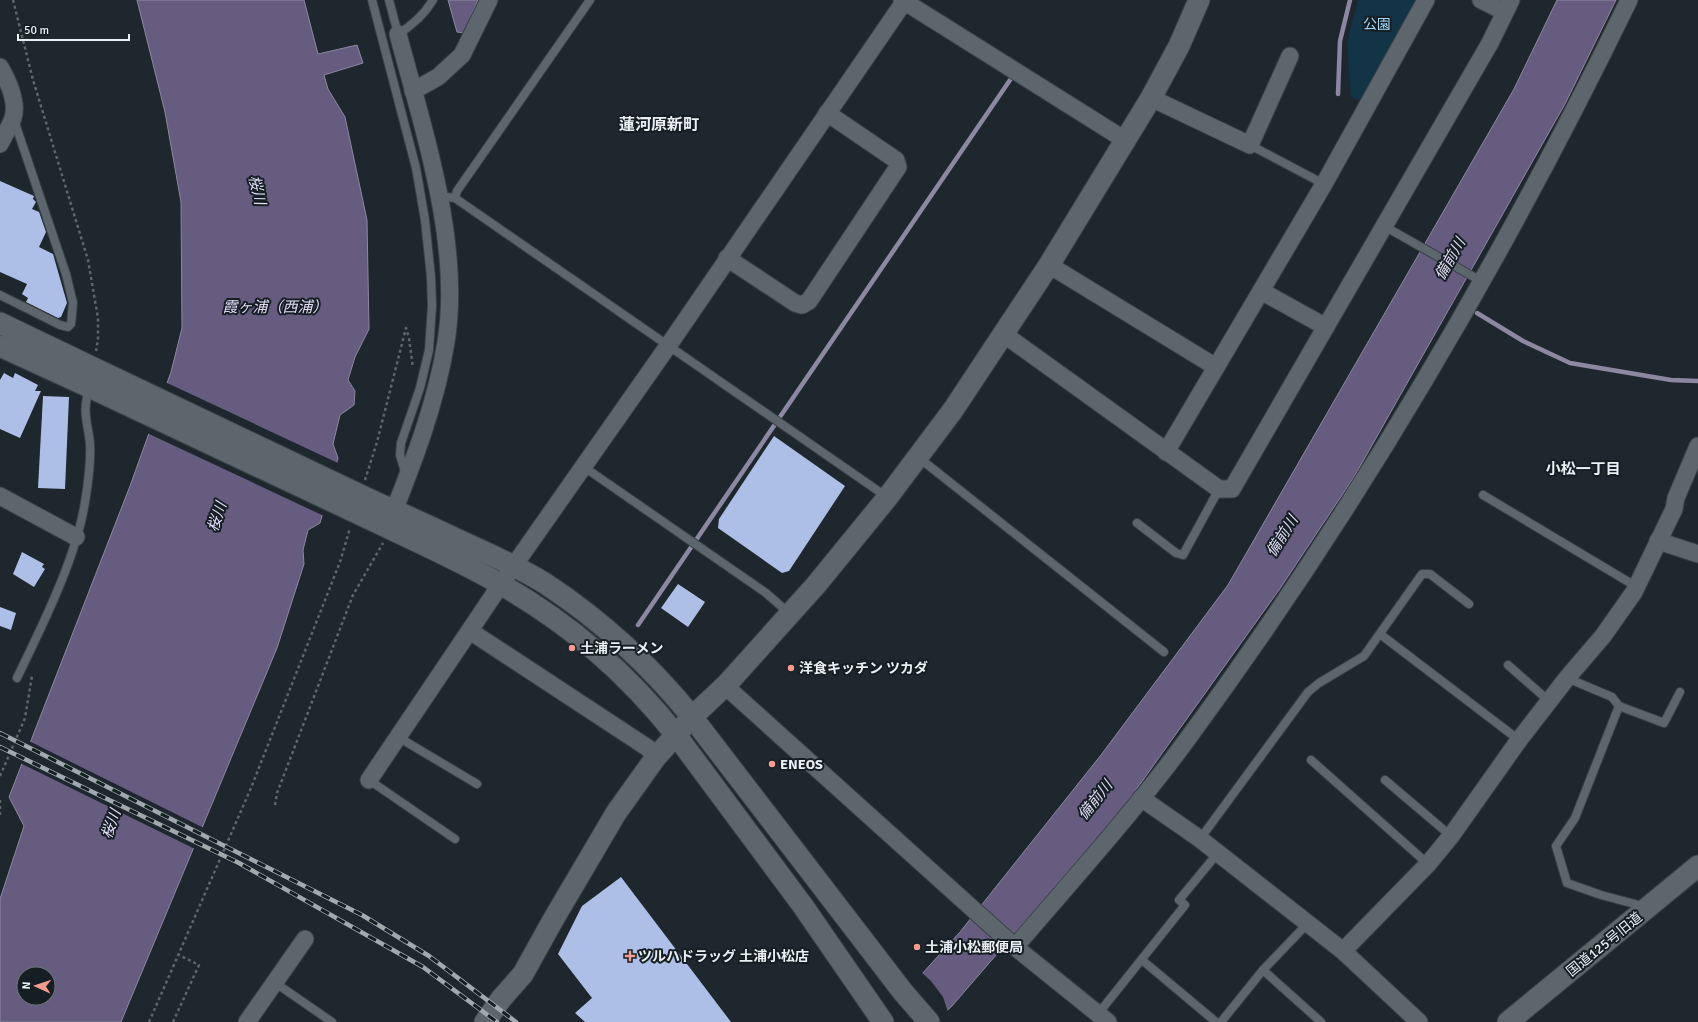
<svg xmlns="http://www.w3.org/2000/svg" width="1698" height="1022" font-family="Signika,'Noto Sans JP',sans-serif">
<rect width="100%" height="100%" fill="#1e272d"/>
<polygon fill="#123446" points="1358,0 1418,0 1362,101 1351,97 1347,43"/>
<g fill="#655c80" stroke="#8d88a2" fill-rule="evenodd">
<path d="M137 0H304L318 54 357 45 363 63 324 75 328 89 345 117 367 220 369 329 355 357 348 380 355 391 354 405 340 415 333 444 338 458 320 523 308 530 303 550 304 564 277 648 121 1022H0V899L24 826 9 797 130 486 171 372 182 328 181 202 165 112ZM24 974H48V998H24Z"/>
<polygon points="448,0 478,0 464,33 457,32"/>
<polygon points="1557,0 1616,0 1565,104 1354,477 1279,590 1123,808 952,1006 935,1022 921,975 960,932 1101,755 1228,585 1514,89"/>
</g>
<g fill="#1e272d">
<polygon points="165,382 338,463 324,516 147,433"/>
<polygon points="29,741 204,828 195,849 20,763"/>
<polygon points="921,972 931,981 943,997 948,1012 938,1022 871,1022"/>
</g>
<g fill="none" stroke-linecap="round" stroke-linejoin="round">
<g stroke="#8d88a2" stroke-width="4.5">
<polyline points="1338,94 1340,41 1350,0"/>
<polyline points="1477,313 1523,341 1570,363 1671,380 1698,381"/>
<polyline points="638,625 1010,80"/>
</g>
</g>
<g fill="#adbfe6">
<polygon points="0,181 34,196 33,199 36,202 32,209 39,212 46,232 39,247 53,254 67,303 61,317 58,318 26,302 28,298 22,294 27,284 0,272"/>
<polygon points="4,373 13,378 15,373 38,385 35,391 41,391 20,438 0,429 0,380"/>
<polygon points="43,396 69,397 65,489 38,488"/>
<polygon points="774,436 845,486 789,571 782,573 718,528 719,519"/>
<polygon points="22,552 44,564 42,567 45,569 34,587 13,574"/>
<polygon points="678,584 705,602 688,627 661,608"/>
<polygon points="0,607 16,613 11,630 0,626"/>
<polygon points="621,877 731,1022 585,1022 575,1013 592,998 558,954 582,906"/>
</g>
<g fill="none" stroke-linecap="round" stroke-linejoin="round">
<g stroke="#3a4146" stroke-width="10">
<g id="service">
<polyline points="372,0 416,168 425,220 431,277 432,306 429,350 420,388 401,443 400,455 406,475"/>
<path d="M389 0 398 34C413 25 424 15 433 0"/>
<polyline points="1250,145 1324,184"/>
<polyline points="439,196 455,198 887,497"/>
<polyline points="455,198 457,191 590,0"/>
<polyline points="1384,226 1481,281"/>
<polyline points="0,295 60,325 68,327 71,324 73,303 66,274 14,120"/>
<polyline points="918,457 1164,652"/>
<polyline points="584,467 766,593 790,614"/>
<polyline points="1483,495 1637,587"/>
<polyline points="1137,523 1176,553 1183,555 1219,489"/>
<polyline points="1380,634 1519,740"/>
<polyline points="1508,665 1549,701"/>
<path d="M17 678C42 626 76 559 85 502 88 484 91 463 90 444 88 422 81 411 90 388"/>
<polyline points="1567,678 1612,697 1619,706 1664,723 1680,692"/>
<polyline points="1619,706 1575,818 1556,846 1567,883 1601,895 1646,907"/>
<polyline points="398,737 477,784"/>
<polyline points="1311,760 1428,864"/>
<polyline points="369,780 455,839"/>
<polyline points="1385,780 1451,836"/>
<polyline points="1200,839 1308,692 1319,683 1364,656 1422,574 1430,574 1469,604"/>
<polyline points="1142,960 1216,1022"/>
<polyline points="1263,970 1321,1022"/>
<polyline points="274,982 332,1022"/>
<polyline points="1098,1014 1185,905 1179,900 1217,854"/>
<polyline points="1221,1022 1263,970 1308,923"/>
</g>
</g>
<g stroke="#3a4146" stroke-width="19">
<g id="minor">
<polyline points="902,0 1125,140"/>
<polyline points="1481,0 1505,12"/>
<path d="M0 67C8 81 18 102 13 118 10 127 4 135 0 144"/>
<polyline points="413,91 438,77 462,55 489,0"/>
<polyline points="1151,98 1250,145 1290,56"/>
<polyline points="727,258 795,303 802,305 809,301 898,167 896,160 827,113"/>
<polyline points="1049,265 1216,367"/>
<polyline points="1261,291 1326,327"/>
<polyline points="1002,333 1219,489 1232,489 1490,43 1511,0"/>
<polyline points="1166,452 1324,184 1426,0"/>
<polyline points="0,496 76,537"/>
<path d="M390 521C413 463 436 404 446 342 462 244 423 129 398 34"/>
<polyline points="1658,541 1698,554"/>
<polyline points="470,631 648,748 656,757"/>
<polyline points="727,684 733,693 1015,947 1108,1022"/>
<polyline points="369,780 501,584 668,346 904,2"/>
<polyline points="1141,798 1200,839 1343,951 1419,1022"/>
<path d="M1015 947C1073 879 1133 813 1186 741 1357 509 1503 259 1629 0"/>
<polyline points="1343,951 1428,864 1451,836 1519,740 1567,678 1603,636 1634,592 1674,509 1676,498 1698,446"/>
<polyline points="247,1022 305,939"/>
</g>
</g>
<g stroke="#3a4146" stroke-width="23">
<g id="tertiary">
<polyline points="0,323 102,372"/>
<polyline points="0,346 98,391"/>
<path d="M379 504C408 516 437 530 465 543 493 556 521 568 546 584 602 621 650 665 692 717L903 992 929 1022"/>
<path d="M374 521C417 542 461 561 502 585 571 625 626 672 676 735L803 906 883 1022"/>
<polyline points="485,1022 501,999 523,974 553,920 616,813 656,757 692,717 727,684 816,585 887,498 953,410 1049,265 1151,98 1179,46 1199,0"/>
<polyline points="1508,1022 1698,866"/>
</g>
</g>
<g stroke="#5e666b" stroke-width="2.5" stroke-dasharray="3 3" stroke-linecap="butt">
<polyline points="13,0 33,80 88,260 98,318 98,339 96,351"/>
<polyline points="365,480 377,442 406,328 409,338 413,368"/>
<polyline points="0,776 25,718 32,676"/>
<polyline points="0,800 0,816"/>
<polyline points="275,805 277,793 353,595 383,543"/>
<polyline points="149,1022 251,788 340,562 350,528"/>
<polyline points="173,1022 199,965 179,955"/>
</g>
<use href="#service" stroke="#5c666c" stroke-width="8"/>
<use href="#minor" stroke="#5c666c" stroke-width="17"/>
<use href="#tertiary" stroke="#5c666c" stroke-width="21"/>
<g stroke="#a1a9ad" stroke-width="4.5">
<g id="rail">
<polyline points="0,733 362,915 429,956 516,1022"/>
<polyline points="0,747 239,863 423,967 497,1022"/>
</g>
</g>
<use href="#rail" stroke="#151e23" stroke-width="3" stroke-dasharray="9" stroke-linecap="butt"/>
<g stroke="#3a4146" stroke-width="23" stroke-linecap="butt">
<g id="tertiary-bridge">
<polyline points="102,372 379,504"/>
<polyline points="98,391 374,521"/>
</g>
</g>
<use href="#tertiary-bridge" stroke="#5c666c" stroke-width="21"/>
</g>
<g fill="#f59c90" stroke="#151e23" stroke-width="1.5">
<circle cx="572" cy="648" r="4"/>
<circle cx="791" cy="668" r="4"/>
<circle cx="772" cy="764" r="4"/>
<circle cx="917" cy="947" r="4"/>
<path d="M628 950h4v4h4v4h-4v4h-4v-4h-4v-4h4z"/>
</g>
<g text-anchor="middle" stroke-width="4" stroke-linejoin="round" paint-order="stroke">
<g font-size="14" fill="#a3d9f9" stroke="#151e23">
<text x="1377" y="29">公園</text>
</g>
<g font-size="14" font-weight="bold" fill="#e9eff3" stroke="#151e23" text-anchor="start">
<text x="580" y="653">土浦ラーメン</text>
<text x="799" y="673">洋食キッチン ツカダ</text>
<text x="780" y="769">ENEOS</text>
<text x="925" y="952">土浦小松郵便局</text>
<text x="638" y="961">ツルハドラッグ 土浦小松店</text>
</g>
<g font-size="14" fill="#e9eff3" stroke="#151e23">
<text transform="translate(1604 944) rotate(-39)" y="5">国道125号旧道</text>
</g>
<g font-size="15" font-style="italic" fill="#e1dbf5" stroke="#151e23">
<text transform="translate(257 190) rotate(77)" y="5">桜川</text>
<text transform="translate(1450 259) rotate(-60)" y="5">備前川</text>
<text x="275" y="312">霞ヶ浦（西浦）</text>
<text transform="translate(217 517) rotate(-72)" y="5">桜川</text>
<text transform="translate(1282 536) rotate(-58)" y="5">備前川</text>
<text transform="translate(1095 800) rotate(-51)" y="5">備前川</text>
<text transform="translate(111 824) rotate(-71)" y="5">桜川</text>
</g>
<g font-size="15" font-weight="bold" fill="#e9eff3" stroke="#151e23">
<text x="1583" y="474">小松一丁目</text>
</g>
<g font-size="16" font-weight="bold" fill="#e9eff3" stroke="#151e23">
<text x="659" y="130">蓮河原新町</text>
</g>
</g>
<g transform="translate(36 986) rotate(273)"><circle r="19" fill="#151e23" stroke="#6a7276"/>
<path d="M0-3L7 15L0 10L-7 15Z" fill="#f59c90"/>
<text y="-6" font-size="11" font-weight="bold" text-anchor="middle" fill="#e9eff3">N</text>
</g>
<path d="M18 34v6h111v-6" fill="none" stroke="#e9eff3" stroke-width="2"/>
<text x="24" y="34" font-size="12" fill="#e9eff3" stroke="#151e23" stroke-width="3" paint-order="stroke">50 m</text>
</svg>
